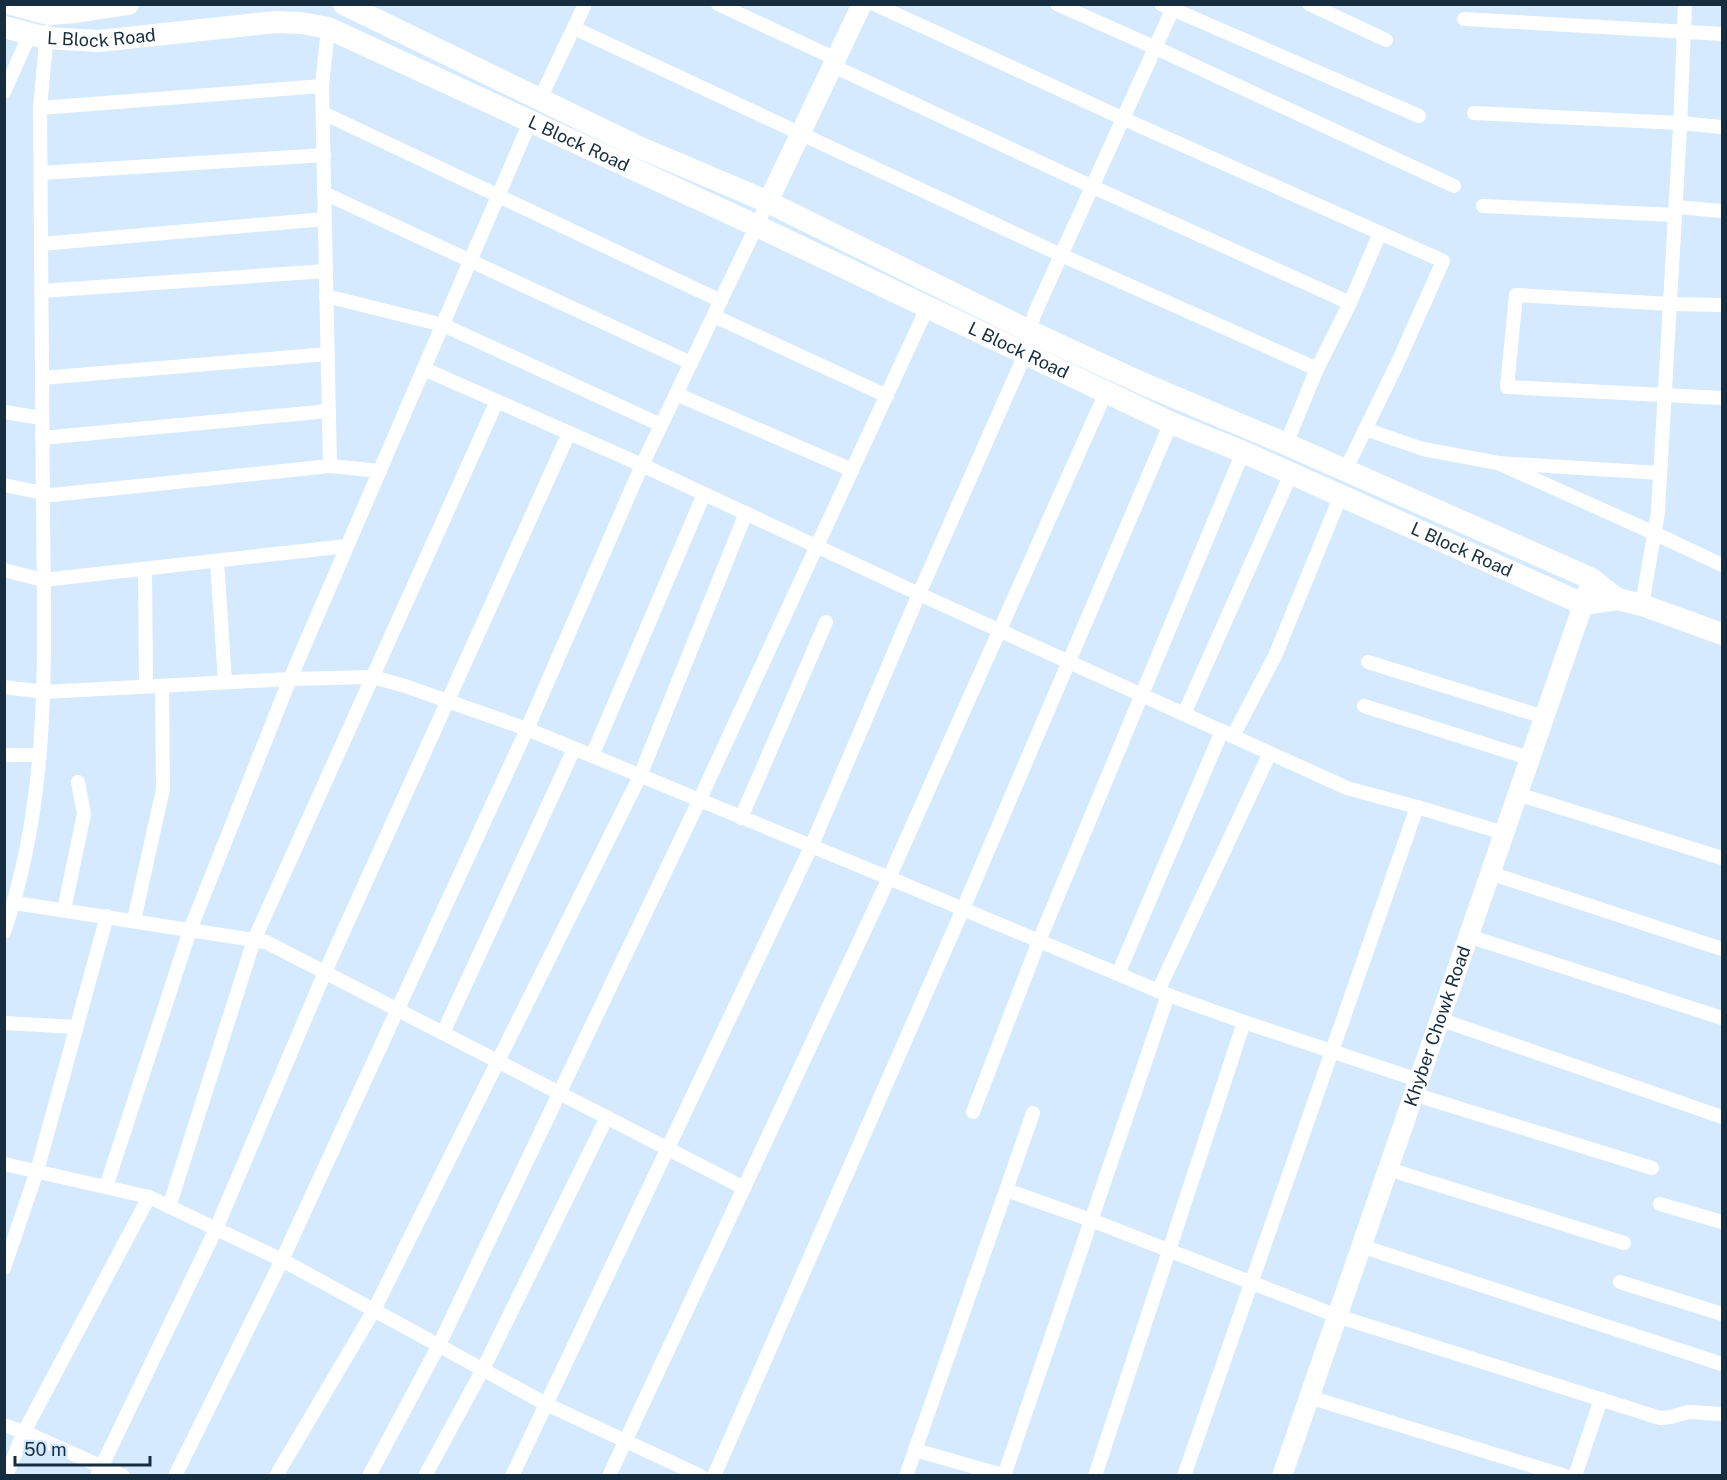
<svg xmlns="http://www.w3.org/2000/svg" width="1727" height="1480" font-family="'Public Sans',sans-serif">
<rect width="100%" height="100%" fill="#d5eaff"/>
<g fill="none" stroke-linecap="round" stroke-linejoin="round">
<g stroke="#fff" stroke-width="14">
<polyline points="718,4 836,59"/>
<polyline points="874,4 1124,119 1443,261 1398,362 1345,471"/>
<polyline points="1057,4 1156,48 1454,186"/>
<polyline points="1161,4 1419,116"/>
<polyline points="1309,4 1386,40"/>
<polyline points="1464,19 1722,34"/>
<polyline points="328,28 322,86 330,466"/>
<polyline points="574,28 1061,255 1317,369"/>
<polyline points="833,66 1093,187 1350,303"/>
<polyline points="4,92 30,34"/>
<polyline points="540,99 585,4"/>
<polyline points="40,108 322,86"/>
<polyline points="323,113 721,301"/>
<polyline points="1474,113 1680,123 1722,127"/>
<polyline points="41,173 324,155"/>
<polyline points="324,193 691,363"/>
<polyline points="1483,206 1675,215"/>
<polyline points="1676,207 1722,211"/>
<polyline points="41,244 325,219"/>
<polyline points="41,291 326,271"/>
<polyline points="326,296 443,325 661,425"/>
<polyline points="1722,305 1670,304 1516,295 1507,387 1722,398"/>
<polyline points="714,316 887,396"/>
<polyline points="424,369 642,465 919,594 1347,788 1417,807 1504,833"/>
<polyline points="42,378 328,354"/>
<polyline points="676,394 852,470"/>
<polyline points="4,412 42,418"/>
<polyline points="1365,429 1423,449 1498,463"/>
<polyline points="42,438 329,411"/>
<polyline points="1286,444 1317,369 1350,303 1380,233"/>
<polyline points="1660,473 1498,463 1654,533 1722,565"/>
<polyline points="4,485 52,495 330,466 380,471"/>
<polyline points="217,561 225,682"/>
<polyline points="145,569 146,686"/>
<polyline points="4,570 43,580 347,546"/>
<polyline points="1642,605 1658,512 1680,128 1685,4"/>
<polyline points="1368,662 1544,717"/>
<polyline points="4,687 44,692 290,679 373,677 405,686 527,729 889,878 1168,995 1244,1022 1095,1476"/>
<polyline points="1364,706 1529,758"/>
<polyline points="1184,714 1291,474"/>
<polyline points="1233,736 1275,656 1341,495"/>
<polyline points="4,755 39,755"/>
<polyline points="592,756 704,494"/>
<polyline points="1517,794 1722,858"/>
<polyline points="741,818 826,622"/>
<polyline points="1490,873 1722,949"/>
<polyline points="15,903 266,942 744,1188"/>
<polyline points="64,910 84,814 78,782"/>
<polyline points="134,920 163,789 162,686"/>
<path d="M4 932C52 795 44 648 43 506 42 373 41 240 40 108L47 32"/>
<polyline points="1468,936 1722,1018"/>
<polyline points="1118,974 1222,731"/>
<polyline points="1158,991 1270,753"/>
<polyline points="1439,1019 1722,1117"/>
<polyline points="1244,1022 1418,1080"/>
<polyline points="4,1023 76,1027"/>
<polyline points="443,1033 574,749"/>
<polyline points="1413,1094 1652,1168"/>
<polyline points="973,1112 1039,941 1243,452"/>
<polyline points="4,1164 149,1197 282,1260 546,1404 701,1476"/>
<polyline points="1388,1169 1624,1243"/>
<polyline points="106,1187 190,930 290,679 530,122"/>
<polyline points="1006,1190 1091,1220 1337,1316 1660,1418 1671,1417 1688,1412 1722,1414"/>
<polyline points="1660,1204 1722,1222"/>
<polyline points="169,1207 254,940 497,401"/>
<polyline points="1361,1246 1722,1364"/>
<polyline points="4,1268 37,1171 107,916"/>
<polyline points="1620,1282 1722,1314"/>
<polyline points="1309,1397 1565,1476"/>
<polyline points="4,1425 24,1432 123,1476"/>
<polyline points="915,1450 1006,1476"/>
<polyline points="6,1476 24,1432 149,1197"/>
<polyline points="97,1476 216,1229 325,972 569,433"/>
<polyline points="175,1476 282,1260 527,729 642,465 768,202"/>
<polyline points="276,1476 374,1310 640,776 746,513"/>
<polyline points="369,1476 439,1345 699,801 927,308"/>
<polyline points="425,1476 483,1369 607,1117"/>
<polyline points="512,1476 811,847 919,594 1022,361 1034,315 1175,4"/>
<polyline points="609,1476 889,878 1106,392"/>
<polyline points="714,1476 963,909 1171,423"/>
<polyline points="906,1476 1033,1113"/>
<polyline points="1004,1476 1168,995"/>
<polyline points="1184,1476 1417,807"/>
<polyline points="1575,1476 1601,1399"/>
</g>
<g stroke="#fff" stroke-width="20">
<polyline points="768,202 862,4"/>
<path id="s1" d="M1282 1476 1592 579"/>
</g>
<g stroke="#fff" stroke-width="22">
<polyline points="11,4 48,14 76,12 128,4"/>
<polyline points="344,4 634,145 768,202 1031,332 1146,385 1286,444 1592,579 1617,599"/>
<path id="s2" d="M4 27 46 38 99 41 276 22 301 23 328 28 757 226 1171 423 1243 452 1583 604 1617 599 1642 605 1722 634"/>
</g>
</g>
<g text-anchor="middle" stroke-width="6" stroke-linejoin="round" paint-order="stroke">
<g font-size="18" fill="#162c3f" stroke="#d5eaff">
<text dy="6" stroke="none"><textPath href="#s2" startOffset="99">L Block Road</textPath></text>
<text dy="6" stroke="none"><textPath href="#s2" startOffset="603">L Block Road</textPath></text>
<text dy="6" stroke="none"><textPath href="#s2" startOffset="1089">L Block Road</textPath></text>
<text dy="6" stroke="none"><textPath href="#s2" startOffset="1575">L Block Road</textPath></text>
<text dy="6" stroke="none"><textPath href="#s1" startOffset="476">Khyber Chowk Road</textPath></text>
</g>
</g>
<rect width="1727" height="1480" fill="none" stroke="#162c3f" stroke-width="12"/>
<path d="M15 1456v9h135v-9" fill="none" stroke="#162c3f" stroke-width="3"/>
<text x="24" y="1456" font-size="18" fill="#162c3f" stroke="#d5eaff" stroke-width="4.5" paint-order="stroke">50 m</text>
</svg>
